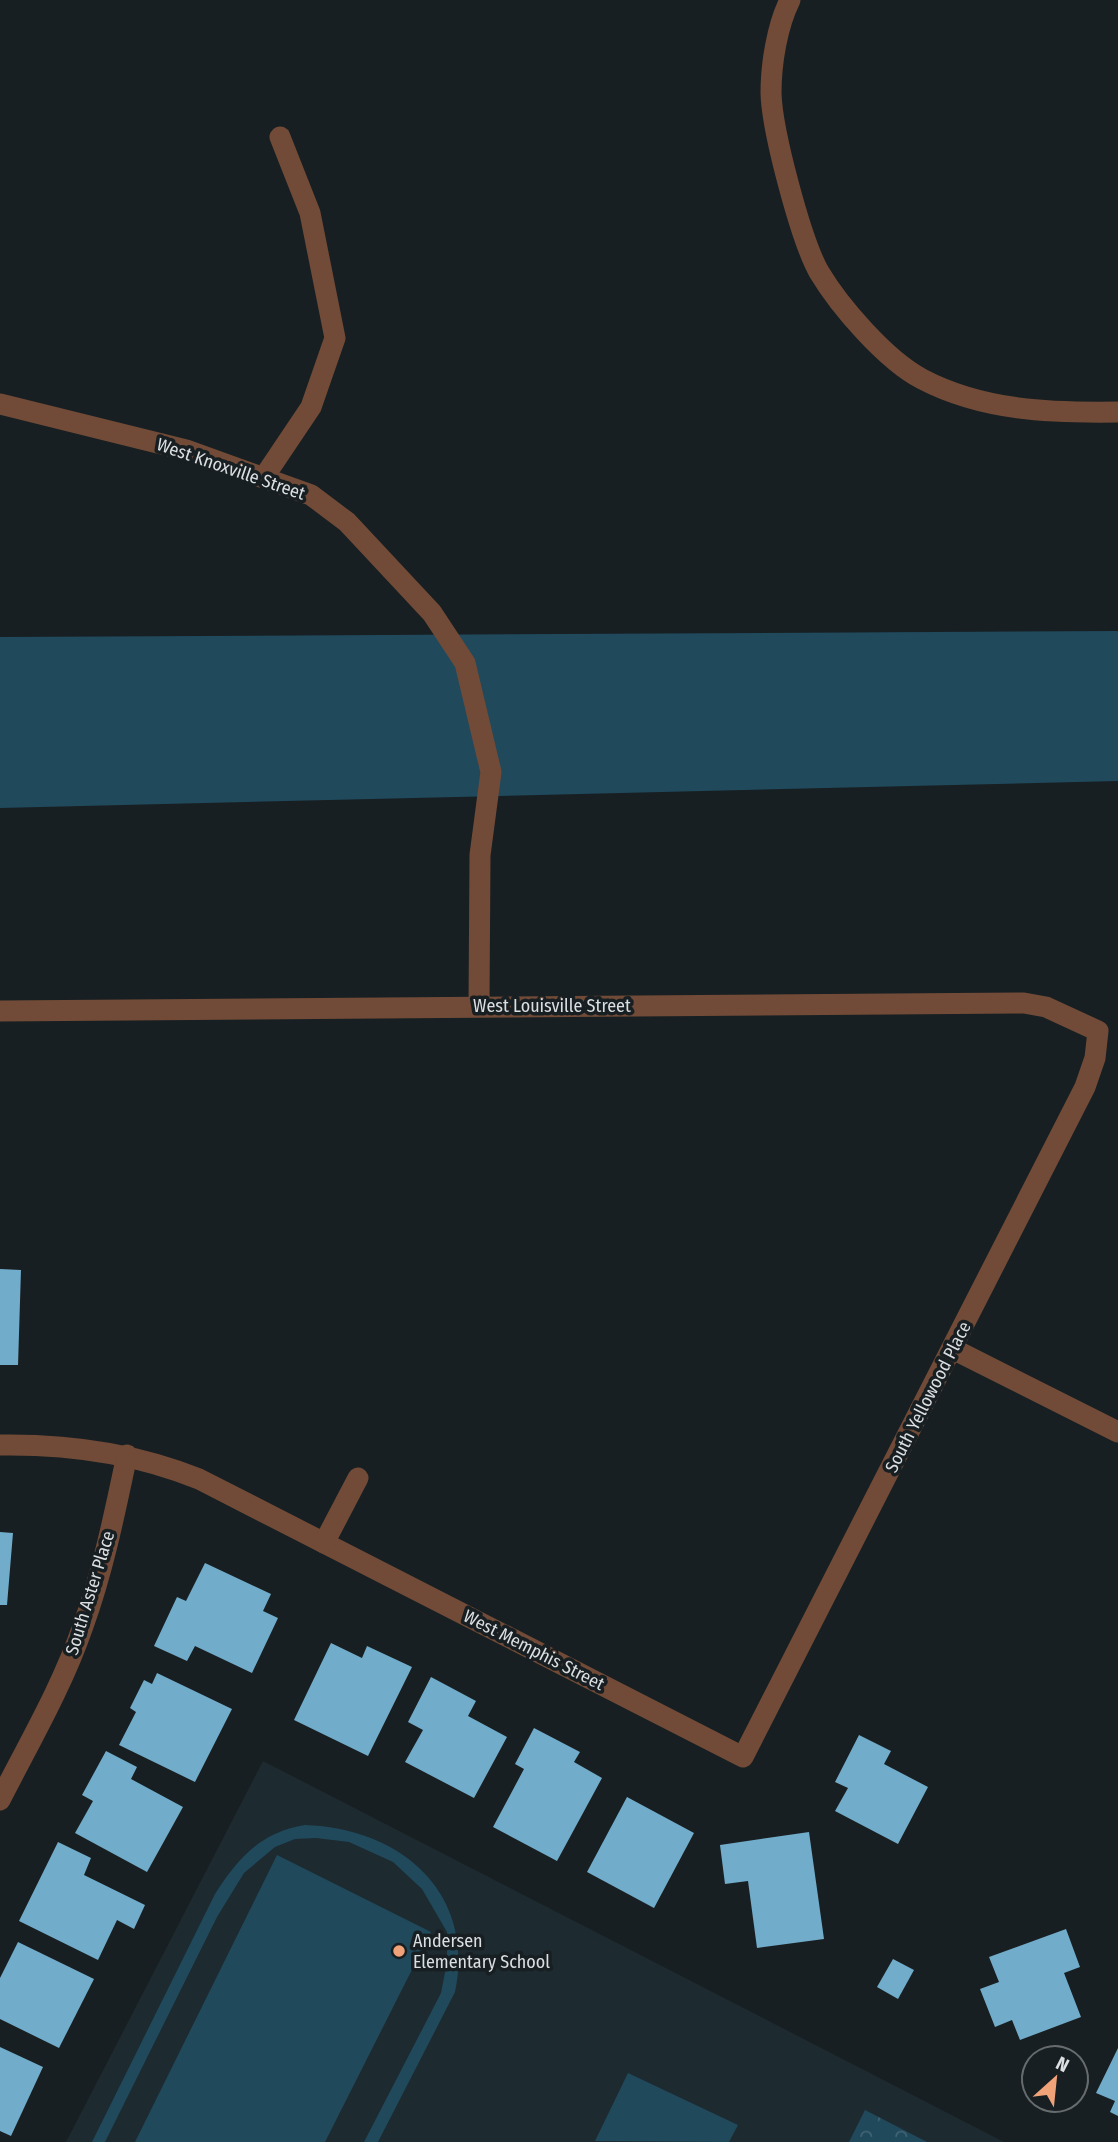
<svg xmlns="http://www.w3.org/2000/svg" width="1118" height="2142" font-family="'Fira Sans Condensed',sans-serif">
<defs>
<pattern id="forest-crowns" width="20" height="18" patternUnits="userSpaceOnUse" patternTransform="scale(1.75)"><rect width="20" height="18" fill="#20495c"/><path d="M2 6a3 3 0 1 1 6 0M12 15a3 3 0 1 1 6 0" fill="none" stroke="#406373"/></pattern>
</defs>
<rect width="100%" height="100%" fill="#181f22"/>
<polygon fill="#1d2a30" points="263,1761 1004,2142 66,2142"/>
<g fill="#20495c">
<polygon points="1118,631 1118,781 0,808 0,637"/>
<path d="M305 1825C400 1828 476 1892 455 1992L378 2142H364L441 1993 447 1962V1932L422 1889 393 1862 349 1842 316 1838 295 1839 275 1847 244 1873 217 1917 105 2142H92L215 1894C238 1858 261 1832 305 1825Z"/>
<polygon points="277,1855 431,1932 325,2142 135,2142"/>
<polygon points="628,2073 738,2125 729,2142 595,2141"/>
</g>
<polygon fill="url(#forest-crowns)" points="865,2110 927,2142 849,2142"/>
<g fill="#71acca">
<polygon points="0,1269 21,1270 18,1365 0,1365"/>
<polygon points="0,1532 13,1533 7,1605 0,1605"/>
<polygon points="205,1563 271,1594 263,1611 278,1618 252,1673 195,1646 187,1661 154,1646 177,1597 186,1601"/>
<polygon points="331,1643 362,1658 367,1646 412,1667 368,1756 294,1720"/>
<polygon points="157,1673 232,1709 195,1782 119,1745 136,1712 130,1708 144,1680 152,1684"/>
<polygon points="431,1677 476,1701 468,1716 507,1737 474,1798 405,1762 423,1730 408,1722"/>
<polygon points="534,1728 580,1752 574,1762 602,1778 557,1861 493,1827 524,1769 515,1764"/>
<polygon points="859,1735 891,1751 884,1764 928,1787 898,1844 835,1811 848,1788 835,1782"/>
<polygon points="106,1751 137,1767 131,1779 183,1807 147,1872 75,1833 93,1801 82,1795"/>
<polygon points="627,1797 694,1833 654,1908 587,1872"/>
<polygon points="809,1832 824,1939 757,1948 748,1881 725,1884 720,1845"/>
<polygon points="58,1842 91,1858 84,1875 145,1905 134,1929 117,1920 98,1960 19,1921"/>
<polygon points="1066,1929 1080,1967 1064,1973 1081,2017 1020,2040 1012,2020 995,2027 980,1989 999,1982 989,1957"/>
<polygon points="18,1942 94,1979 59,2048 0,2019 0,1978"/>
<polygon points="893,1959 914,1970 898,1999 877,1987"/>
<polygon points="0,2047 43,2067 11,2136 0,2131"/>
<polygon points="1118,2048 1118,2116 1110,2112 1115,2101 1096,2093"/>
</g>
<g fill="none" stroke-linecap="round" stroke-linejoin="round">
<g stroke="#714b37" stroke-width="21">
<path d="M790 0C777 26 771 64 771 93 772 131 801 240 819 272 840 307 886 360 922 379 983 411 1051 413 1118 412"/>
<polyline points="0,404 186,450 311,495 347,522 432,613 465,663 491,772 480,855 479,1006"/>
<polyline points="264,477 311,407 335,338 310,213 280,137"/>
<path d="M0 1011 1024 1003 1046 1007 1098 1031 1095 1058 1085 1087 743 1757 199 1479C135 1453 69 1444 0 1445"/>
<polyline points="953,1349 1118,1432"/>
<polyline points="324,1543 358,1478"/>
<path d="M0 1800C29 1743 62 1687 83 1626 103 1571 115 1512 127 1455"/>
</g>
</g>
<circle fill="#f0a279" stroke="#181f22" stroke-width="2.5" cx="399" cy="1951" r="7"/>
<g text-anchor="middle" stroke-width="7" stroke-linejoin="round" paint-order="stroke">
<g font-size="18" fill="#dbdfe1" stroke="#181f22">
<text transform="translate(231 469) rotate(19)" y="6">West Knoxville Street</text>
<text x="552" y="1012">West Louisville Street</text>
<text transform="translate(928 1397) rotate(-63)" y="6">South Yellowood Place</text>
<text transform="translate(90 1593) rotate(-73)" y="6">South Aster Place</text>
<text transform="translate(534 1650) rotate(27)" y="6">West Memphis Street</text>
</g>
<g font-size="18" fill="#dbdfe1" stroke="#181f22" text-anchor="start">
<text x="413" y="1947">Andersen<tspan x="413" dy="21">Elementary School</tspan></text>
</g>
</g>
<g transform="translate(1055 2079) rotate(27)"><circle r="33" fill="#181f22" stroke="#666c6e" stroke-width="2"/>
<path d="M0-5L12 26L0 18L-12 26Z" fill="#f0a279"/>
<text y="-10" font-size="19" font-weight="bold" text-anchor="middle" fill="#dbdfe1">N</text>
</g>
</svg>
